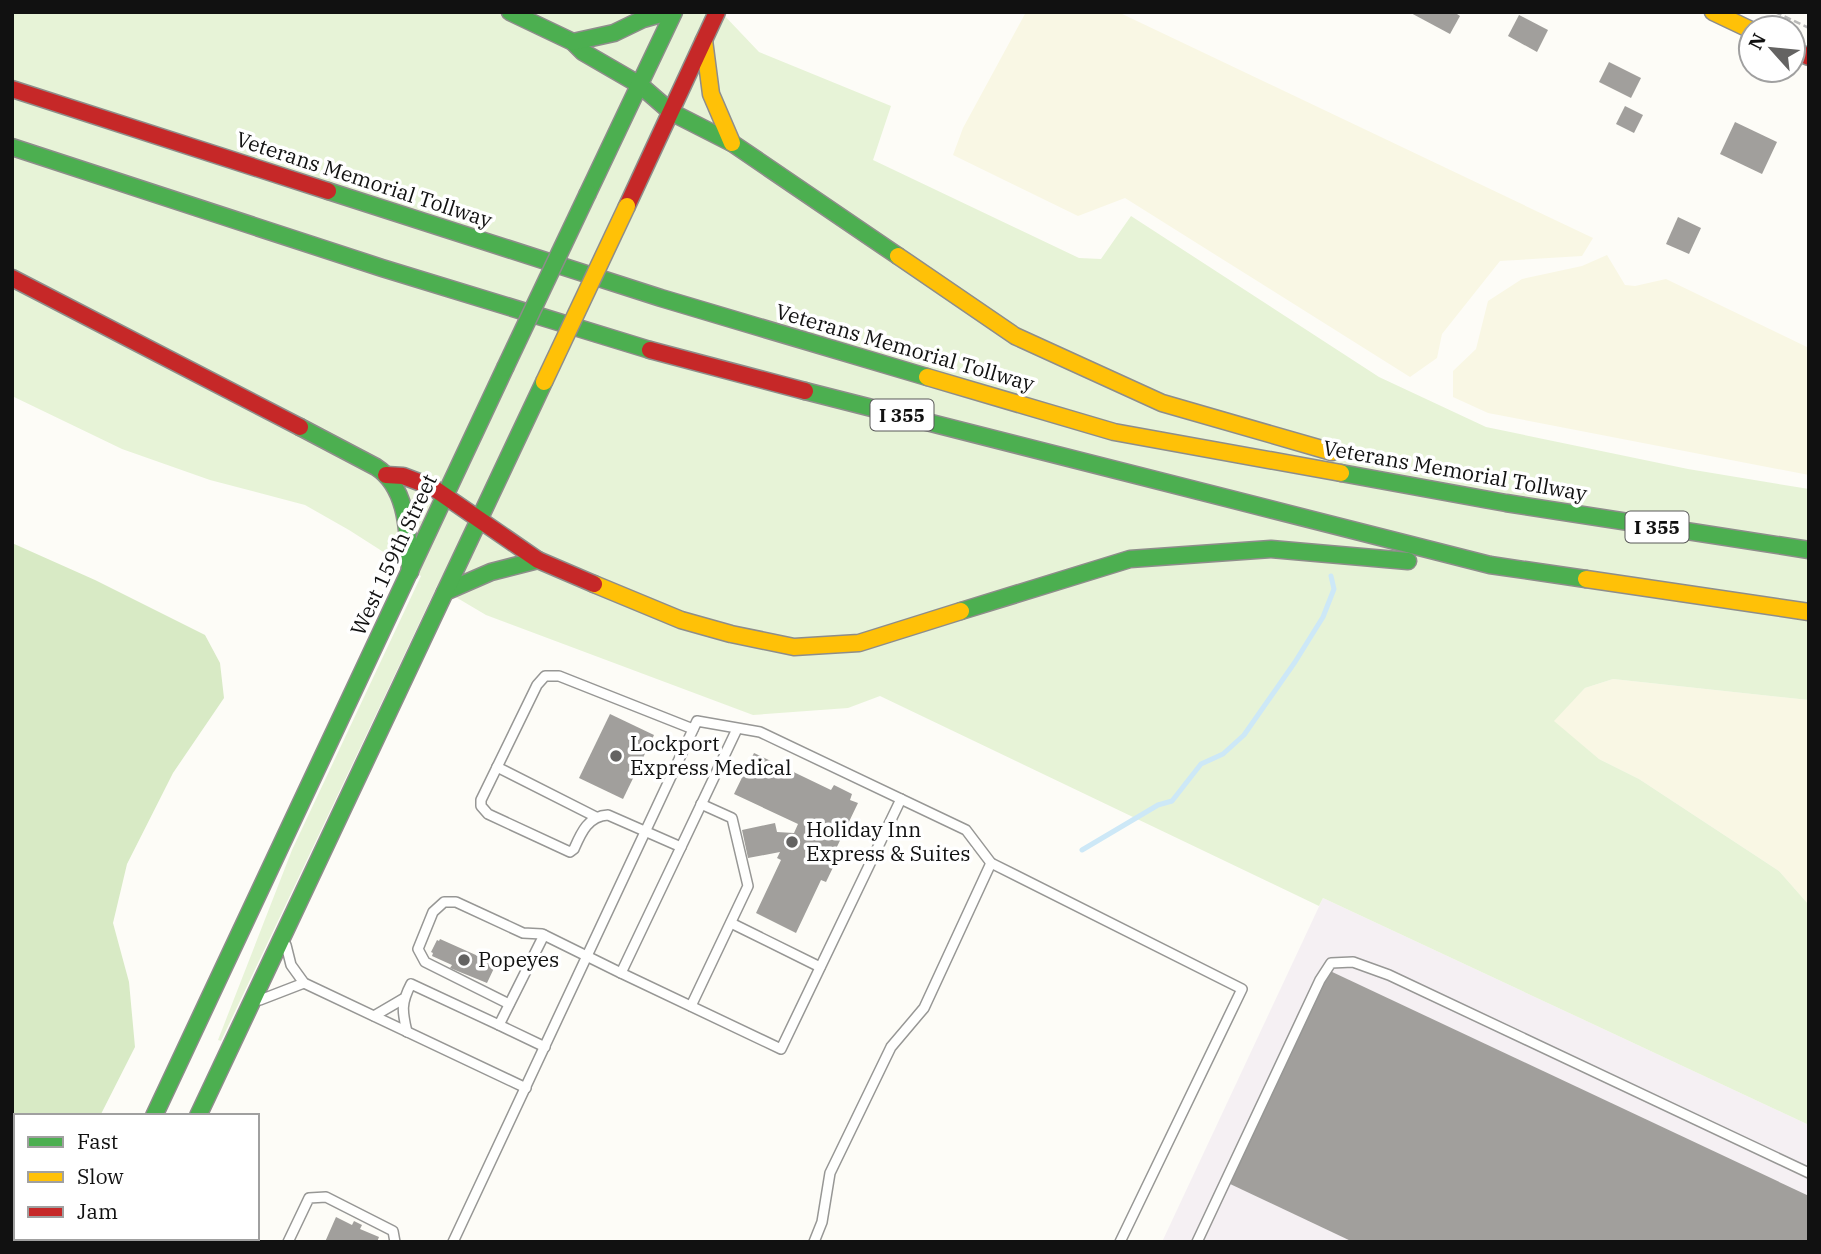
<svg xmlns="http://www.w3.org/2000/svg" width="1821" height="1254" font-family="'IBM Plex Serif',serif">
<rect width="100%" height="100%" fill="#fdfcf7"/>
<polygon fill="#f5f0f3" points="1323,898 1809,1125 1809,1242 1162,1242"/>
<g fill="#f9f7e4">
<polygon points="1026,12 1118,12 1593,238 1582,256 1500,261 1442,334 1437,358 1410,377 1125,198 1078,216 953,155 963,128"/>
<polygon points="1607,255 1625,285 1635,286 1666,279 1809,348 1809,475 1488,413 1453,397 1453,371 1476,349 1488,301 1522,279 1582,266"/>
<polygon points="1613,679 1809,700 1809,905 1779,871 1639,779 1599,759 1553,721 1585,688"/>
</g>
<polygon fill="#e7f3d7" points="12,12 721,12 759,52 891,106 873,160 1079,258 1101,259 1131,216 1379,377 1486,427 1688,469 1809,489 1809,700 1613,679 1585,688 1554,721 1599,759 1639,779 1779,871 1809,905 1809,1125 1323,898 1319,906 880,696 848,708 753,715 486,615 437,586 221,1041 218,1040 292,850 421,576 349,530 305,505 210,480 122,449 12,396"/>
<polygon fill="#d8eac5" points="12,543 95,580 205,635 220,663 224,698 173,773 127,864 113,923 129,982 135,1047 100,1116 16,1116 16,1217 12,1215"/>
<g fill="none" stroke-linecap="round" stroke-linejoin="round">
<polyline stroke="#cde8f7" stroke-width="5" points="1082,850 1158,805 1172,801 1201,764 1223,754 1244,735 1295,662 1323,617 1334,589 1331,576"/>
</g>
<g fill="#a19f9c">
<polygon points="1409,12 1454,12 1460,16 1450,34"/>
<polygon points="1519,15 1548,30 1537,52 1508,36"/>
<polygon points="1609,62 1641,78 1631,98 1599,82"/>
<polygon points="1625,106 1643,115 1634,133 1616,124"/>
<polygon points="1735,122 1777,142 1762,174 1720,154"/>
<polygon points="1678,217 1701,228 1689,254 1666,244"/>
<polygon points="610,714 654,735 623,799 579,778"/>
<polygon points="754,753 831,790 834,785 852,794 850,800 858,803 834,853 839,855 826,882 821,880 796,933 756,913 781,860 777,858 780,852 748,858 742,830 775,823 777,832 794,833 798,824 734,794"/>
<polygon points="440,939 496,964 487,983 450,968 452,965 432,956 433,953 431,952 437,940 439,941"/>
<polygon points="1328,970 1809,1196 1809,1242 1353,1242 1228,1183"/>
<polygon points="336,1217 352,1225 354,1221 362,1225 360,1229 379,1237 377,1242 325,1242"/>
</g>
<g fill="none" stroke-linecap="round" stroke-linejoin="round">
<g stroke="#979795" stroke-width="12">
<g id="lane">
<path d="M693 729 559 676H545L537 685 481 800V806L488 814 570 852 574 849C581 833 588 816 608 815L681 847 737 729"/>
<polyline points="497,767 596,817"/>
<polyline points="681,847 621,973 781,1049 901,799"/>
<polyline points="731,923 820,967"/>
<polyline points="544,935 499,1025 545,1047"/>
<polyline points="286,945 291,965 304,983 526,1088"/>
<polyline points="260,1000 304,983"/>
<polyline points="509,1004 425,962 418,949 433,912 444,902 456,902 523,933 542,934 621,973"/>
<polyline points="691,1006 748,886 732,818 701,804"/>
<polyline points="374,1016 403,999"/>
<path d="M407 1032C402 1011 401 1003 411 984L499 1025"/>
<polyline points="288,1242 309,1198 326,1197 393,1231 395,1242"/>
<polyline points="453,1242 697,721 760,732 966,830 991,863 1242,989 1120,1242"/>
<polyline points="814,1242 822,1222 830,1173 891,1047 924,1008 991,863"/>
<polyline points="1197,1242 1320,980 1331,963 1353,962 1389,975 1809,1173"/>
</g>
</g>
<g stroke="#8e8d8b" stroke-width="19">
<g id="fast">
<polyline points="510,12 573,42 583,52 640,85 671,112 732,143 898,256"/>
<polyline points="573,42 614,33 643,19 668,12"/>
<polyline points="12,147 382,268 650,350"/>
<polyline points="328,191 661,298 927,377"/>
<polyline points="588,193 674,12"/>
<polyline points="805,391 1490,565 1586,579"/>
<path d="M300 427 376 467C409 488 408 537 410 572"/>
<polyline points="1341,473 1506,503 1809,550"/>
<polyline points="445,592 491,572 538,560"/>
<polyline points="961,611 1130,559 1271,549 1408,561"/>
<polyline points="154,1116 505,368"/>
<polyline points="198,1116 544,382"/>
<polyline points="95,1242 97,1238"/>
</g>
</g>
<g stroke="#8e8d8b" stroke-width="19">
<g id="slow">
<polyline points="1713,12 1751,30"/>
<polyline points="704,40 711,94 732,143"/>
<polyline points="898,256 1015,336 1162,403 1332,452"/>
<polyline points="927,377 1114,432 1341,473"/>
<polyline points="1586,579 1809,612"/>
<polyline points="594,584 681,620 731,634 794,647 859,643 961,611"/>
<polyline points="139,1242 140,1238"/>
</g>
</g>
<g stroke="#8e8d8b" stroke-width="19">
<g id="jam">
<polyline points="1793,50 1809,57"/>
<polyline points="12,89 328,191"/>
<polyline points="627,206 717,12"/>
<polyline points="12,278 300,427"/>
<polyline points="650,350 805,391"/>
<polyline points="386,475 403,476 432,487 538,560 594,584"/>
</g>
</g>
<polyline stroke="#b9b9b8" stroke-width="2.5" stroke-dasharray="7 3.5" stroke-linecap="butt" points="1775,12 1809,28"/>
<use href="#lane" stroke="#fffffe" stroke-width="9"/>
<use href="#fast" stroke="#4caf50" stroke-width="16"/>
<use href="#slow" stroke="#ffc107" stroke-width="16"/>
<use href="#jam" stroke="#c62828" stroke-width="16"/>
<g stroke="#8e8d8b" stroke-width="19" stroke-linecap="butt">
<polyline id="fast-bridge" points="505,368 588,193"/>
</g>
<g stroke="#8e8d8b" stroke-width="19" stroke-linecap="butt">
<polyline id="slow-bridge" points="544,382 627,206"/>
</g>
<use href="#fast-bridge" stroke="#4caf50" stroke-width="16"/>
<use href="#slow-bridge" stroke="#ffc107" stroke-width="16"/>
</g>
<g fill="#646362" stroke="#fff" stroke-width="2.5">
<circle cx="616" cy="756" r="7"/>
<circle cx="792" cy="842" r="7"/>
<circle cx="464" cy="960" r="7"/>
</g>
<g text-anchor="middle" stroke-width="7" stroke-linejoin="round" paint-order="stroke">
<g fill="#fff" stroke="#585858" stroke-width="2">
<rect x="870.5" y="399.5" width="63" height="31" rx="5"/>
<rect x="1625.5" y="511.5" width="63" height="31" rx="5"/>
</g>
<g font-size="19" font-weight="bold" fill="#111">
<text x="902" y="422">I 355</text>
<text x="1657" y="534">I 355</text>
</g>
<g font-size="21" fill="#111" stroke="#fff">
<text transform="translate(364 180) rotate(18)" y="7">Veterans Memorial Tollway</text>
<text transform="translate(905 348) rotate(16)" y="7">Veterans Memorial Tollway</text>
<text transform="translate(1455 471) rotate(10)" y="7">Veterans Memorial Tollway</text>
<text transform="translate(394 555) rotate(-65)" y="7">West 159th Street</text>
</g>
<g font-size="21" fill="#111" stroke="#fff" text-anchor="start">
<text x="630" y="751">Lockport<tspan x="630" dy="24">Express Medical</tspan></text>
<text x="806" y="837">Holiday Inn<tspan x="806" dy="24">Express &amp; Suites</tspan></text>
<text x="478" y="967">Popeyes</text>
</g>
</g>
<rect width="1821" height="1254" fill="none" stroke="#111111" stroke-width="28"/>
<rect x="14" y="1114" width="245" height="126" fill="#ffffff" stroke="#a0a0a0" stroke-width="2"/>
<rect x="28" y="1137" width="35" height="10" fill="#4caf50" stroke="#a0a0a0" stroke-width="2"/>
<text x="77" y="1149" font-size="21" fill="#111111">Fast</text>
<rect x="28" y="1172" width="35" height="10" fill="#ffc107" stroke="#a0a0a0" stroke-width="2"/>
<text x="77" y="1184" font-size="21" fill="#111111">Slow</text>
<rect x="28" y="1207" width="35" height="10" fill="#c62828" stroke="#a0a0a0" stroke-width="2"/>
<text x="77" y="1219" font-size="21" fill="#111111">Jam</text>
<g transform="translate(1772 49) rotate(297)"><circle r="33" fill="#ffffff" stroke="#a0a0a0" stroke-width="2"/>
<path d="M0-5L12 26L0 18L-12 26Z" fill="#646362"/>
<text y="-10" font-size="19" font-weight="bold" text-anchor="middle" fill="#111111">N</text>
</g>
</svg>
